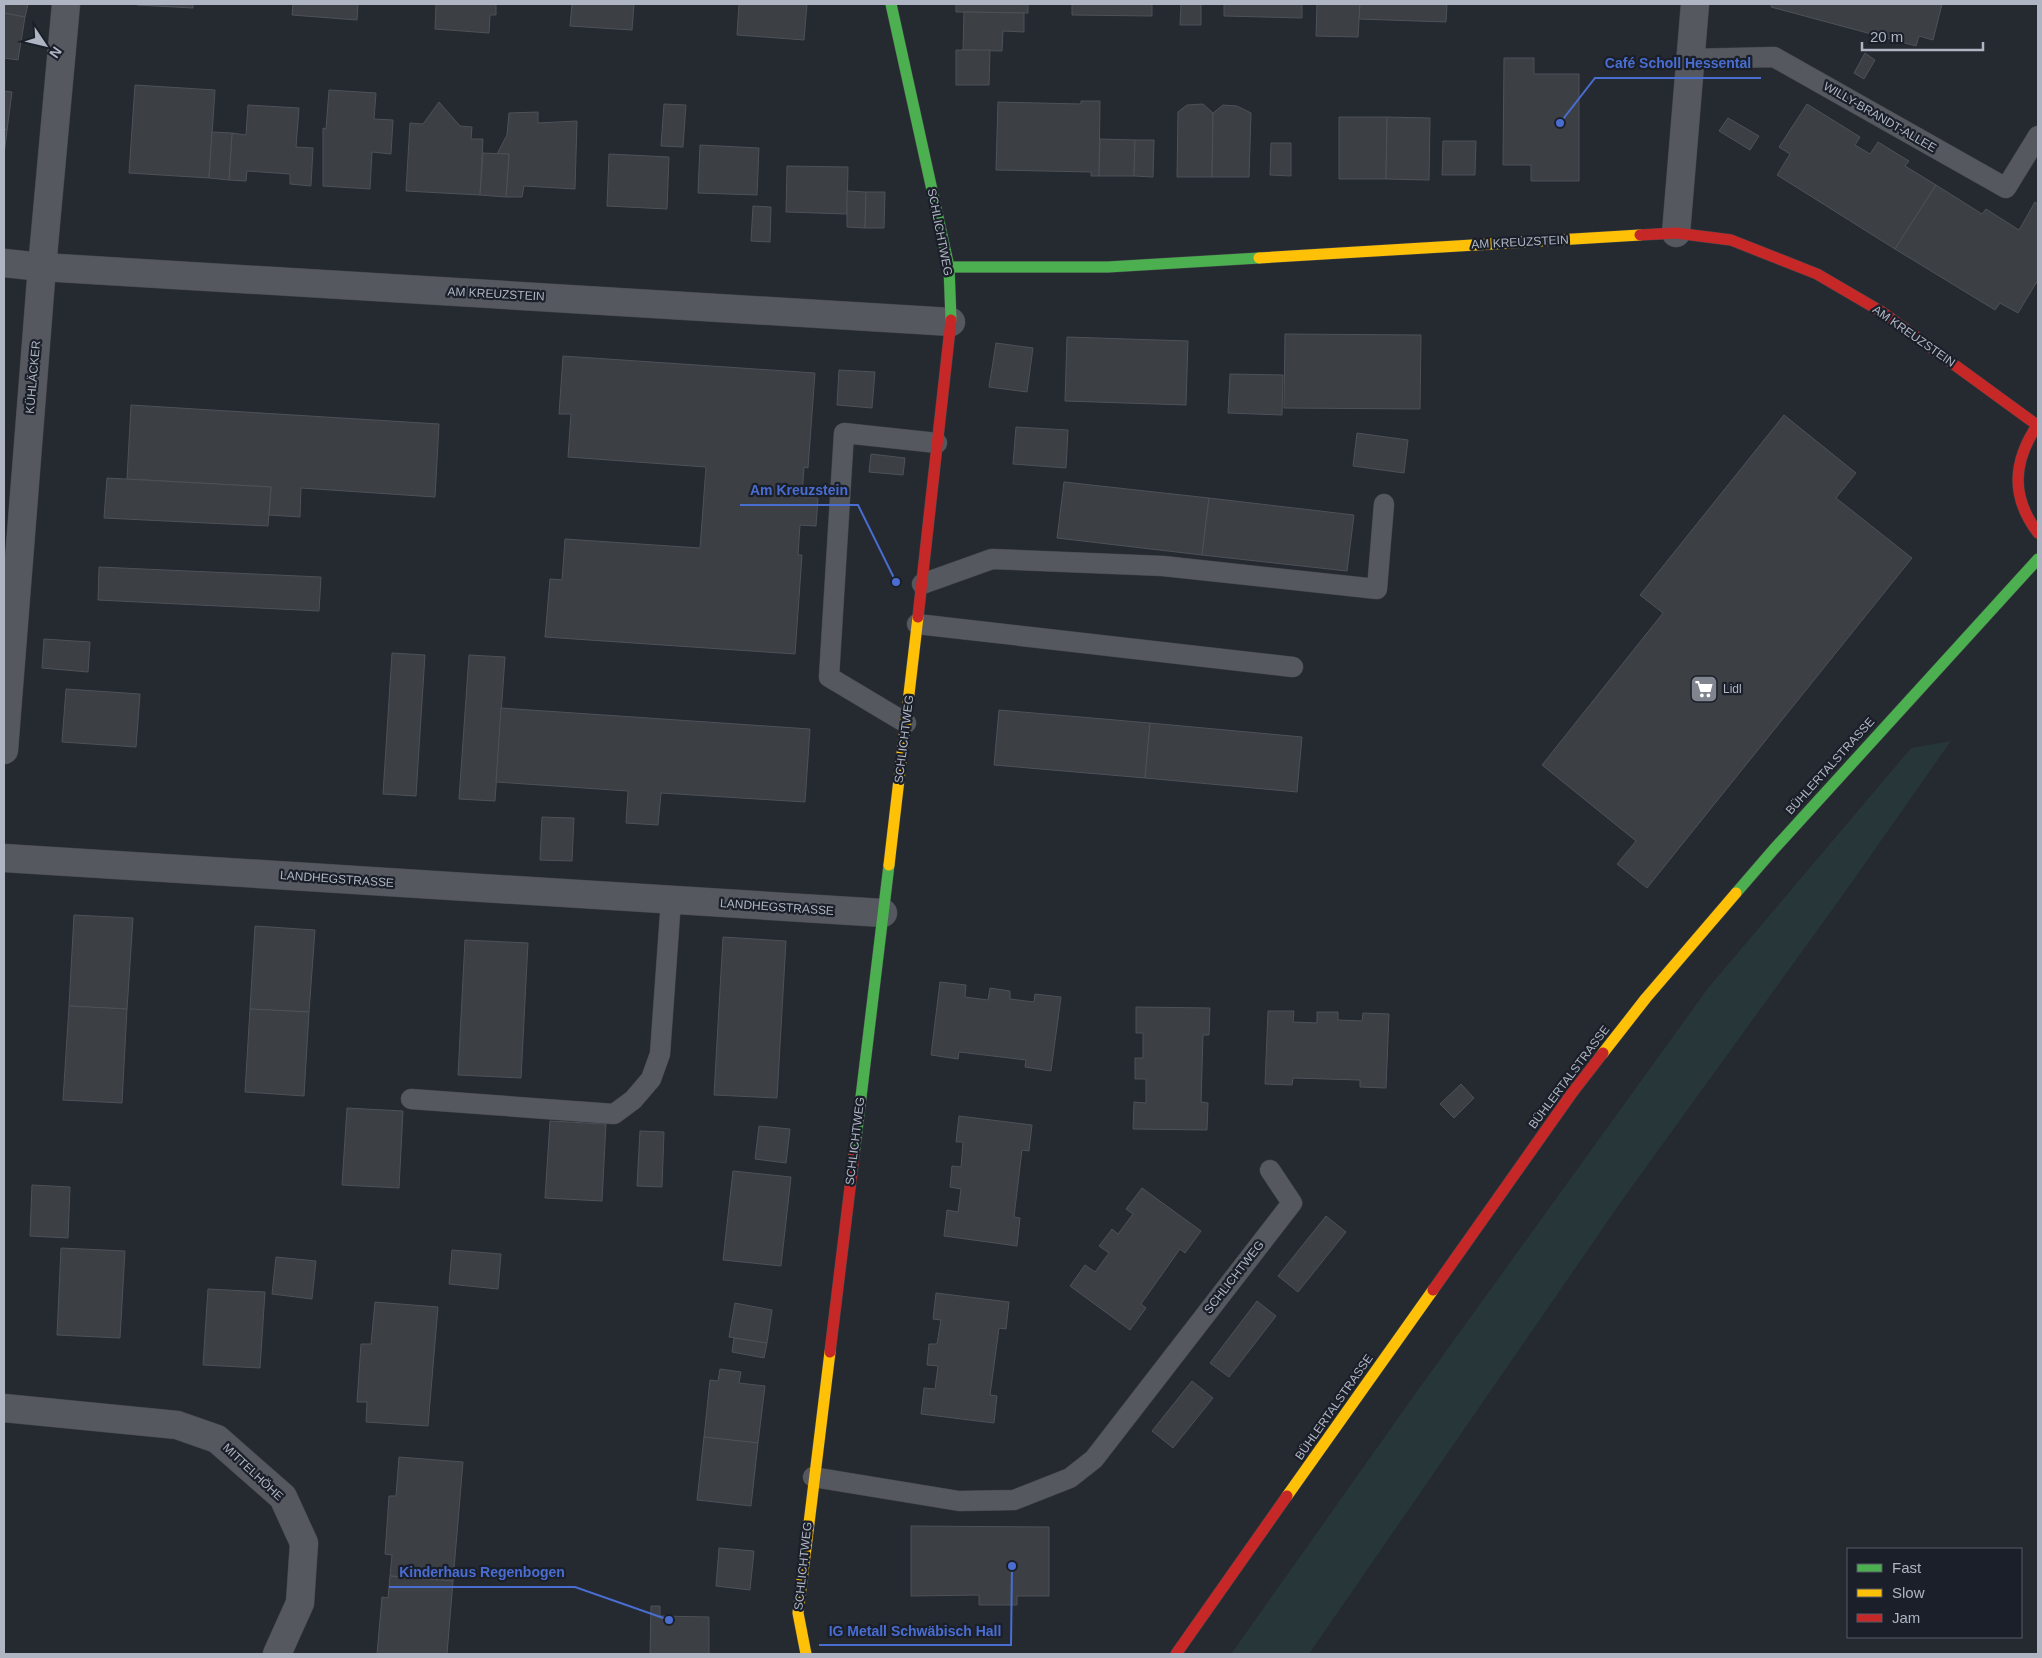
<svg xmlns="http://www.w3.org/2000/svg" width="2042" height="1658" font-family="Arial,sans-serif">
<rect width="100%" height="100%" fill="#252930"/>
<polygon fill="#273638" points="1951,741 1845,892 1623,1199 1309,1654 1231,1654 1415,1394 1708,988 1911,748"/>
<g fill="#3c4045" stroke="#4d5158">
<polygon points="4,4 28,4 25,17 4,13"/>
<polygon points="137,4 193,4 193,8 137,5"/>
<polygon points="293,4 358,4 357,20 292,15"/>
<polygon points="436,4 496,4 496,15 490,15 489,33 435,29"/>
<polygon points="572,4 634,4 632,30 570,26"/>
<polygon points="739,4 807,4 804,40 737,35"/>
<polygon points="956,4 1028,4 1028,13 956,12"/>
<polygon points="1072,4 1152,4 1152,16 1072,15"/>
<polygon points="1181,4 1201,4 1201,25 1180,25"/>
<polygon points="1224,4 1302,4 1302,18 1224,16"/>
<polygon points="1317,4 1360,4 1358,37 1316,36"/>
<polygon points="1360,4 1447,4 1446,22 1359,19"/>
<polygon points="1772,4 1942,4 1933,40 1919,36 1916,46 1771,7"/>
<polygon points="964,12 1024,13 1024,32 1003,31 1002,51 963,50"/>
<polygon points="4,13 25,17 18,60 4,58"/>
<polygon points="956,50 990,50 989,85 956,85"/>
<polygon points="1865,53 1875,60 1864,79 1854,73"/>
<polygon points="1504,58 1534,58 1534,74 1579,74 1579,181 1531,181 1531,165 1503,165"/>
<polygon points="135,85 215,90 209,178 129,173"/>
<polygon points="329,90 376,93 374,119 393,120 391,154 372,152 370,189 323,186 323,128 326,129"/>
<polygon points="4,91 12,92 7,130 4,129"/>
<polygon points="1081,101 1100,101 1099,176 1091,176 1091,172 996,170 998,102 1081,104"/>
<polygon points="439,102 460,126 472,127 471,139 483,139 480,195 406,191 410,123 423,124"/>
<polygon points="664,104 686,105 683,147 661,146"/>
<polygon points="1203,104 1213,113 1212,177 1177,177 1178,112 1187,105"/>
<polygon points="1807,104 1860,137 1855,145 1870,154 1878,142 1909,161 1905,166 1936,185 1895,249 1777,175 1790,154 1779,147"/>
<polygon points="248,105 299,108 296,147 313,148 311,186 290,184 290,174 247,171 246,181 229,180 232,133 246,135"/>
<polygon points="1223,105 1237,106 1251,113 1249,177 1212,177 1213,113"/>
<polygon points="538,112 538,123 577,121 575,189 524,186 522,197 506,197 509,154 497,154 507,135 509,113"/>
<polygon points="1339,117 1387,117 1386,179 1339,179"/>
<polygon points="1387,117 1430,118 1429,180 1386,179"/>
<polygon points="1728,118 1759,136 1750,150 1719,131"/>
<polygon points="4,129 7,130 4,155"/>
<polygon points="212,132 232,133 229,180 209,178"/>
<polygon points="1100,139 1135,140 1134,176 1099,176"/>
<polygon points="1135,140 1154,140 1153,177 1134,176"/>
<polygon points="1443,141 1476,141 1475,175 1442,175"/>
<polygon points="1271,143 1291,143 1291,176 1270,175"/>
<polygon points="700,145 759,148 757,195 698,193"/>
<polygon points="483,153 509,154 506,197 480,195"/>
<polygon points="609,154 669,157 667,209 607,206"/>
<polygon points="787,166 848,167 847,214 786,212"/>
<polygon points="1936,185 1982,214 1986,209 2019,230 2035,202 2038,204 2038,280 2018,313 2000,303 1995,310 1895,249"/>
<polygon points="847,191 866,192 865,228 847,227"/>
<polygon points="866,192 885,192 884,228 865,228"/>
<polygon points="753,206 771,207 770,242 751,241"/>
<polygon points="1285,334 1421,335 1420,409 1284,408"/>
<polygon points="1067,337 1188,341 1186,405 1065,401"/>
<polygon points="996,343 1033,348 1027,392 989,387"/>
<polygon points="563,356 815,373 808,468 804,467 802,497 818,498 816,526 800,525 798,555 802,555 795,654 545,637 550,579 562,580 565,539 700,548 706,467 568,457 571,414 559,414"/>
<polygon points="839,370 875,372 872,408 837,405"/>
<polygon points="1230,374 1283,375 1282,415 1228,413"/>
<polygon points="131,405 439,424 435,497 301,488 300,517 269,515 271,487 127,479"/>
<polygon points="1784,415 1856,473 1836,498 1912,558 1647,888 1617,864 1636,841 1542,765 1663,613 1640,595"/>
<polygon points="1016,427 1068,430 1066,468 1013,464"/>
<polygon points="1357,433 1408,440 1404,473 1353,466"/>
<polygon points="871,454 905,458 903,475 869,472"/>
<polygon points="107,478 271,487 268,526 104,518"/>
<polygon points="1064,482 1209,498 1202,555 1057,538"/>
<polygon points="1209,498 1354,515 1347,571 1202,555"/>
<polygon points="99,567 321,577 319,611 98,600"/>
<polygon points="44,639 90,642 88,672 42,668"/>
<polygon points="392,653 425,655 416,796 383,794"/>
<polygon points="469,655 505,657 495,801 459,799"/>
<polygon points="66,689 140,694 136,747 62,742"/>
<polygon points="501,708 810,729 805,802 661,793 658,825 626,823 628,791 496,782"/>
<polygon points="999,710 1150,723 1145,778 994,765"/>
<polygon points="1150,723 1302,737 1297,792 1145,778"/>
<polygon points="542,817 574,818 572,861 540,860"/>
<polygon points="74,915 133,918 127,1009 69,1006"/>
<polygon points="255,926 315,930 309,1012 250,1009"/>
<polygon points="723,937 786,941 777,1098 714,1095"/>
<polygon points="465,940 528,943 521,1078 458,1075"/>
<polygon points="940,982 966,985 965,997 988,1000 990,988 1010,991 1010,999 1034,1002 1035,994 1061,997 1051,1071 1025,1067 1026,1060 959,1052 958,1059 931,1055"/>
<polygon points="69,1006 127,1009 122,1103 63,1100"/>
<polygon points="1136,1007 1210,1008 1209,1035 1203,1035 1201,1102 1208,1103 1207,1130 1133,1129 1134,1102 1146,1103 1146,1079 1135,1079 1135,1058 1143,1058 1143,1033 1136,1033"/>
<polygon points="250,1009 309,1012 304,1096 245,1092"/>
<polygon points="1268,1011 1294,1011 1293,1022 1317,1023 1317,1012 1338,1012 1338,1020 1362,1021 1363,1013 1389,1014 1386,1088 1360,1087 1360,1080 1293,1078 1292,1085 1265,1084"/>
<polygon points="1461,1084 1474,1098 1454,1118 1440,1104"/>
<polygon points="347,1108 403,1111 399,1188 342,1185"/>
<polygon points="959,1116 1032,1125 1029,1151 1022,1150 1014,1217 1020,1218 1017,1246 944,1236 947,1210 958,1212 961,1189 950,1187 952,1166 961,1167 963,1142 956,1142"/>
<polygon points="550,1121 606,1124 602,1201 545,1198"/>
<polygon points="759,1126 790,1129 786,1163 755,1159"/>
<polygon points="640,1131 664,1132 662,1187 637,1186"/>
<polygon points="733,1171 791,1177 781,1266 723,1260"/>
<polygon points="32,1185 70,1187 68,1238 30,1236"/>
<polygon points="1142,1188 1201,1231 1185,1253 1180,1249 1141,1304 1146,1308 1130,1330 1070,1286 1085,1265 1095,1272 1109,1253 1099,1246 1112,1229 1118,1234 1133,1214 1126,1209"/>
<polygon points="1326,1216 1346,1232 1298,1292 1278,1276"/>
<polygon points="61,1248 125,1251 120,1338 57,1335"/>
<polygon points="452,1250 501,1254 498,1289 449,1284"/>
<polygon points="276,1257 316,1261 312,1299 272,1294"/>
<polygon points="208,1289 265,1292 260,1368 203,1365"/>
<polygon points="936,1293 1009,1302 1006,1329 999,1328 990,1395 997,1396 994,1423 921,1414 924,1388 935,1389 938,1366 927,1365 929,1344 937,1344 941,1320 933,1319"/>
<polygon points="1257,1301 1276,1316 1229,1377 1210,1363"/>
<polygon points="375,1302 438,1307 428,1426 366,1422 367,1402 357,1402 361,1344 371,1344"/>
<polygon points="735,1303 772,1310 767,1343 729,1337"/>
<polygon points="734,1338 767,1343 764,1358 732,1352"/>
<polygon points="720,1369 741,1372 739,1383 765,1386 758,1443 704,1437 710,1380 718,1381"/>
<polygon points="1192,1381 1213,1398 1173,1448 1152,1431"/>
<polygon points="704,1437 758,1443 751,1506 697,1500"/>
<polygon points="399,1457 463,1462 453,1581 390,1576 392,1555 385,1554 389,1496 396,1496"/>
<polygon points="911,1526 1049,1527 1049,1596 1017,1596 1017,1605 979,1605 979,1595 911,1596"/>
<polygon points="719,1548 754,1551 750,1590 716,1586"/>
<polygon points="390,1576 453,1581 447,1654 377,1654 382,1597 388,1598"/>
<polygon points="651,1606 660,1606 660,1616 709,1617 709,1654 650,1654"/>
</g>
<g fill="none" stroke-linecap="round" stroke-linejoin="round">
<g stroke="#414449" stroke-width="21">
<g id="lane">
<polyline points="1689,59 1774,57 2006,188 2038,136"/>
<polyline points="922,584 992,559 1163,566 1377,589 1384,504"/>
<polyline points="917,624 1293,667"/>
<polyline points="906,723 829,677 844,433 937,443"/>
<polyline points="411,1099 614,1114 633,1100 651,1079 660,1054 671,900"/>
<polyline points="813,1477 959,1501 1014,1500 1070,1478 1094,1459 1292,1203 1270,1170"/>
</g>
</g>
<g stroke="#414449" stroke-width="29">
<g id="street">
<polyline points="1676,233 1695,4"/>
<polyline points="4,263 42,267 951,322"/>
<polyline points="4,750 42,267 66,4"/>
<polyline points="4,858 883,913"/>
<polyline points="4,1408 177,1425 217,1439 283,1497 304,1543 300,1603 277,1654"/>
</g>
</g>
<g stroke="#414449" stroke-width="12">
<g id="fast">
<polyline points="891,4 949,267 951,320"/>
<polyline points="949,267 1108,267 1259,258"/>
<polyline points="1736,893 1774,849 2038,559"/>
<polyline points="854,1155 889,865"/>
</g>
</g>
<g stroke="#414449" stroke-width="12">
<g id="slow">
<polyline points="1259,258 1640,235"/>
<polyline points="889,865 918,617"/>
<polyline points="1603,1053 1646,998 1736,893"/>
<polyline points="1287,1496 1433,1290"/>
<polyline points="806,1654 798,1613 830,1352"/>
</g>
</g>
<g stroke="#414449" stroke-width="12">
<g id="jam">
<polyline points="1640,235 1676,233 1731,240 1817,274 1882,312 2037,425"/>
<path d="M2038 424C2013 461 2010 496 2038 533"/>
<polyline points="918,617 951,320"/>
<polyline points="1433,1290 1572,1093 1603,1053"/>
<polyline points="830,1352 854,1155"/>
<polyline points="1176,1654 1287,1496"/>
</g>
</g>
<use href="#lane" stroke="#55585f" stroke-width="20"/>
<use href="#street" stroke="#55585f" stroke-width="28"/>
<use href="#fast" stroke="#4caf50" stroke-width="11"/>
<use href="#slow" stroke="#ffc107" stroke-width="11"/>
<use href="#jam" stroke="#c62828" stroke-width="11"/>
</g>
<defs>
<g id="supermarket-square" transform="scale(1.4375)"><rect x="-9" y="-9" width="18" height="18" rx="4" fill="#7f848f" stroke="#1a1f29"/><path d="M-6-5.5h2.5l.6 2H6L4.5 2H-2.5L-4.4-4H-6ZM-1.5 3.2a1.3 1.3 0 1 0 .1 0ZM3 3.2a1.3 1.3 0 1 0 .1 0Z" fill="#fff"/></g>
</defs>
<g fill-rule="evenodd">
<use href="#supermarket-square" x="1704" y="689"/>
</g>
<g text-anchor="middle" stroke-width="4.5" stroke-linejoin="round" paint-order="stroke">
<g font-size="12" fill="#afb5c2" stroke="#1a1f29">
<text transform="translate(1880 117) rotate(30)" y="4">WILLY-BRANDT-ALLEE</text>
<text transform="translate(940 232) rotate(79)" y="4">SCHLICHTWEG</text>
<text transform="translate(1520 242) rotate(-3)" y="4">AM KREUZSTEIN</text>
<text transform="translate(496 294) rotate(3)" y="4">AM KREUZSTEIN</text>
<text transform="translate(1914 336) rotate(35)" y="4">AM KREUZSTEIN</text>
<text transform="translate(33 377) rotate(-85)" y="4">KÜHLÄCKER</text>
<text transform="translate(904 739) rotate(-83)" y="4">SCHLICHTWEG</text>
<text transform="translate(1830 766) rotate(-48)" y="4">BÜHLERTALSTRASSE</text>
<text transform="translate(337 879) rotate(4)" y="4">LANDHEGSTRASSE</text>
<text transform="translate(777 907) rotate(4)" y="4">LANDHEGSTRASSE</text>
<text transform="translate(1569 1077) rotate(-53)" y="4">BÜHLERTALSTRASSE</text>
<text transform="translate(855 1141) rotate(-83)" y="4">SCHLICHTWEG</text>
<text transform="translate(1234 1277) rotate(-52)" y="4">SCHLICHTWEG</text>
<text transform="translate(1334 1407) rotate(-55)" y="4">BÜHLERTALSTRASSE</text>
<text transform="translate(253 1472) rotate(43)" y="4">MITTELHÖHE</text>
<text transform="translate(803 1566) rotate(-84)" y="4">SCHLICHTWEG</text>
</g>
<g font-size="12" fill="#afb5c2" stroke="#1a1f29" text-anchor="start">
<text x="1723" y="693">Lidl</text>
</g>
</g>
<path fill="none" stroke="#496dd1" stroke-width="2" d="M1560 123L1595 78H1761M896 582L858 505H740M669 1620L575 1587H389M1012 1566L1011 1645H819"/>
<g fill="#496dd1" stroke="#1a1f29" stroke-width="2">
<circle cx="1560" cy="123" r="5"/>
<circle cx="896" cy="582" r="5"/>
<circle cx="669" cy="1620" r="5"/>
<circle cx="1012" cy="1566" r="5"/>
</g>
<g font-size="14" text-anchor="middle" font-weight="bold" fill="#496dd1" stroke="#1a1f29" stroke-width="4.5" stroke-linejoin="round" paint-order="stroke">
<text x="1678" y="68">Café Scholl Hessental</text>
<text x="799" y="495">Am Kreuzstein</text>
<text x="482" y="1577">Kinderhaus Regenbogen</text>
<text x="915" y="1636">IG Metall Schwäbisch Hall</text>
</g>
<rect width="2042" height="1658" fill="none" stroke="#afb5c2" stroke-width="10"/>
<rect x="1847" y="1548" width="175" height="90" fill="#1a1f29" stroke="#565b66"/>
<rect x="1857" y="1564" width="25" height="8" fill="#4caf50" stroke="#565b66"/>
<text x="1892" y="1573" font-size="15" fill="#afb5c2">Fast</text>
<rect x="1857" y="1589" width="25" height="8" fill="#ffc107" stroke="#565b66"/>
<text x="1892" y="1598" font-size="15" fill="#afb5c2">Slow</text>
<rect x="1857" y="1614" width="25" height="8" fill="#c62828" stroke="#565b66"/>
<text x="1892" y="1623" font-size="15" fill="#afb5c2">Jam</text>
<g transform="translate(45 45) rotate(125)" stroke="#1a1f29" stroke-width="4" paint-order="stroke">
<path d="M0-4L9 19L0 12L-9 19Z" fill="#afb5c2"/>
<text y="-8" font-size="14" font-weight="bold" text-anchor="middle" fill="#afb5c2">N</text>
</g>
<path d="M1862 42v8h121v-8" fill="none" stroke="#afb5c2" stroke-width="2.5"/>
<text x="1870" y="42" font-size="15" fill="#afb5c2" stroke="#1a1f29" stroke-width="4" paint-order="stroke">20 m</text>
</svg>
